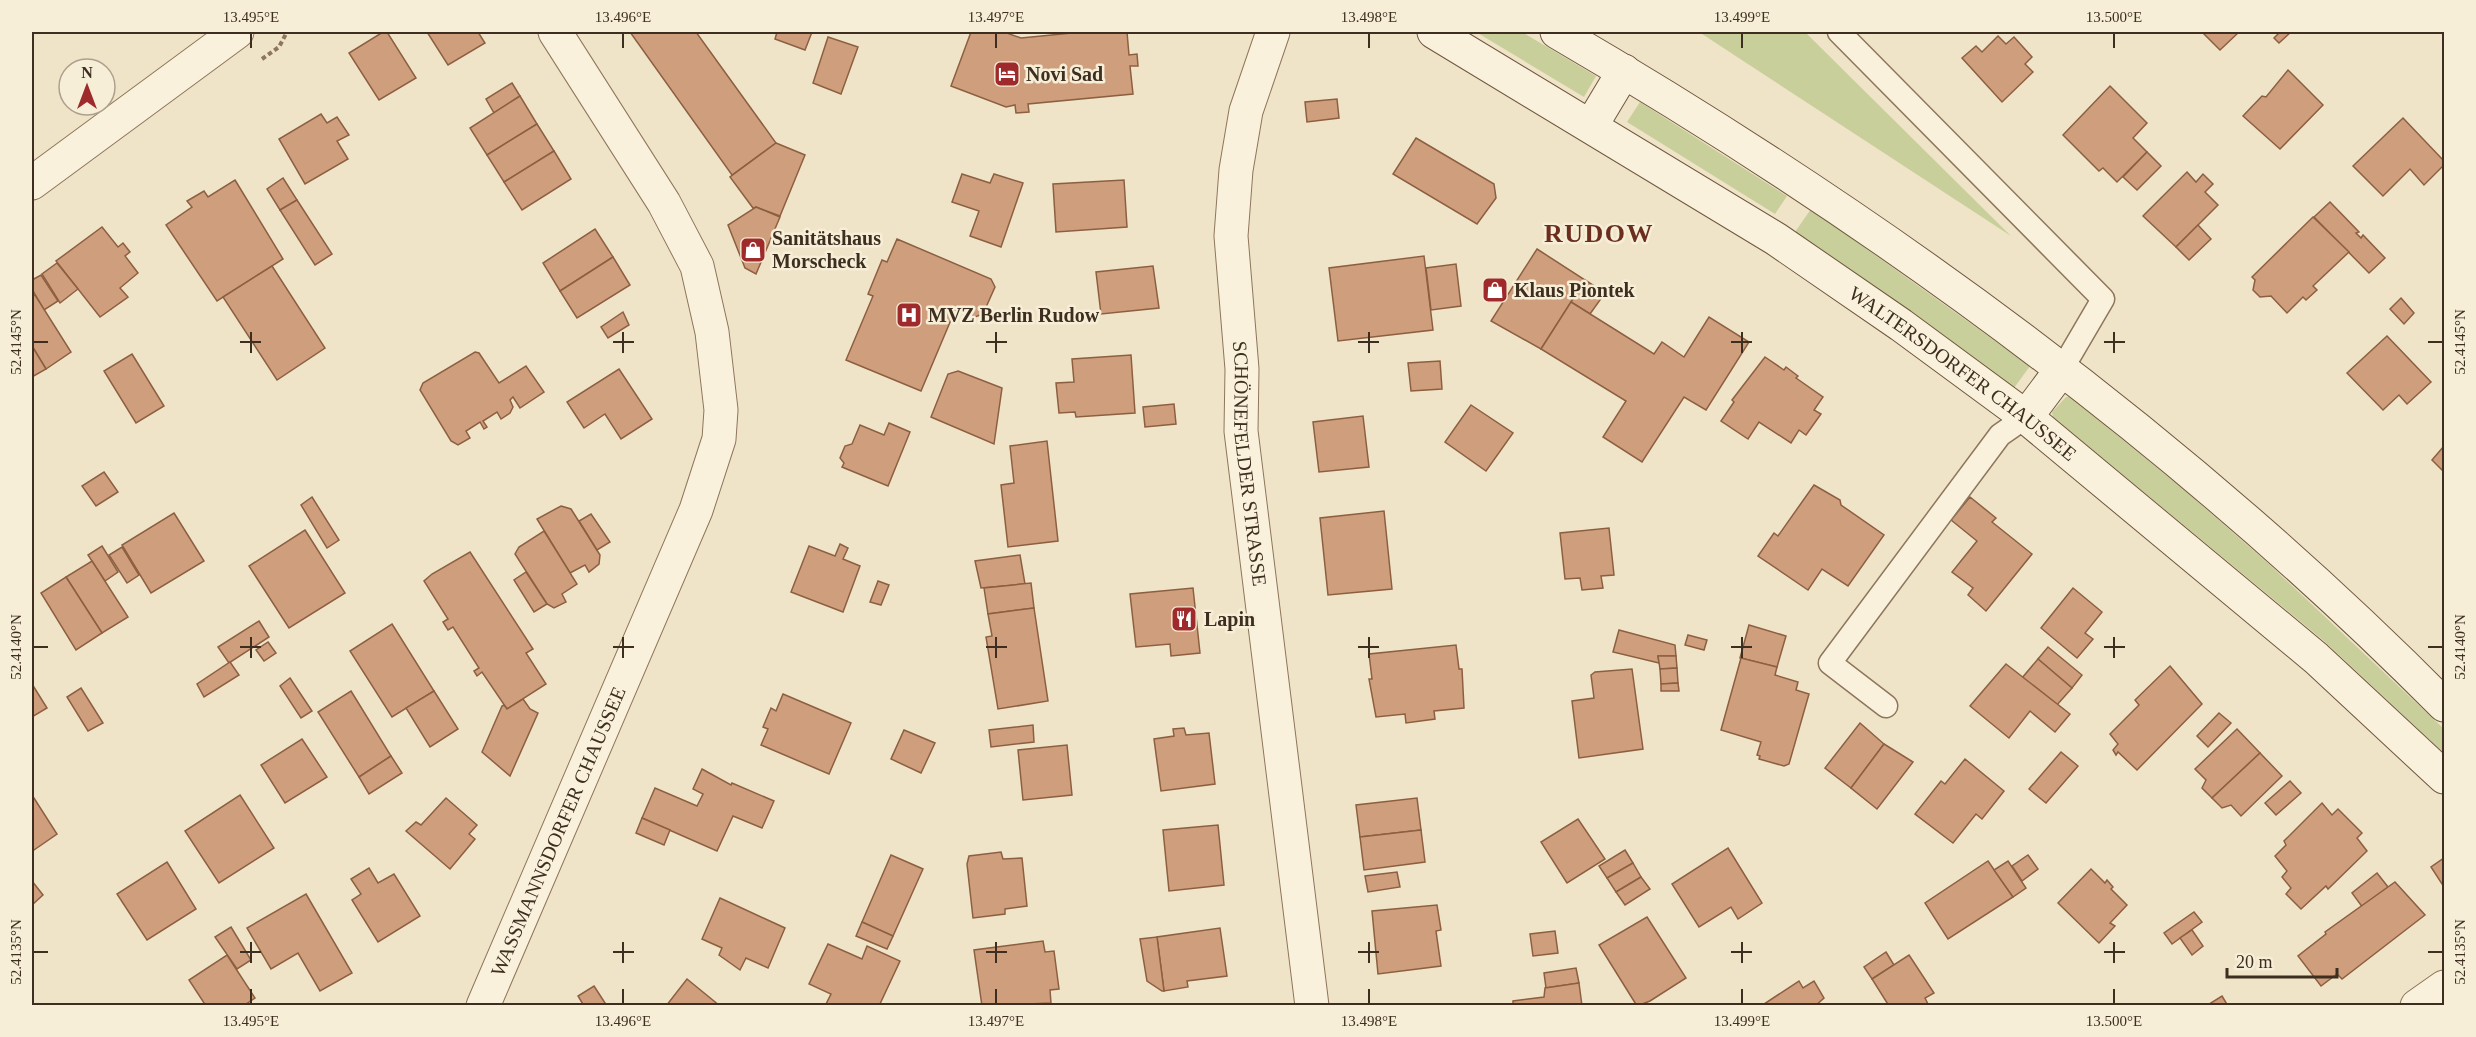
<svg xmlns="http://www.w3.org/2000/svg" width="2476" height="1037" font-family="Georgia,serif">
<rect width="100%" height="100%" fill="#f0e4c8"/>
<g fill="#c9cf9b">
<polygon points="1476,32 1522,32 1596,76 1584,97"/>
<polygon points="1699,32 1805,32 2011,236"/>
<polygon points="1640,102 1787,196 1775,214 1627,122"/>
<polygon points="1811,209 2030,366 2014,388 1914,314 1795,232"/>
<polygon points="2066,397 2070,397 2182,488 2269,564 2444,729 2444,753 2324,641 2053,417 2052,412"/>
</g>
<g fill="#cf9f7d" stroke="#8d5f41" stroke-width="1.5">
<polygon points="383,32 387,32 416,78 379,100 349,53"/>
<polygon points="427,32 478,32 485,43 448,65"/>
<polygon points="630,32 696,32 776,143 732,175"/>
<polygon points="777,32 812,32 805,50 775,39"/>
<polygon points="971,32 1004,32 1021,38 1082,32 1127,32 1129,55 1137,54 1138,66 1130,66 1133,94 1028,104 1029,112 1016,113 1015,105 1006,107 951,86"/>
<polygon points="2202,32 2239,32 2220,50"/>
<polygon points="2280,32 2291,32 2279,43 2274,38"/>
<polygon points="1998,36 2006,44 2014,37 2032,57 2025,64 2033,72 2002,102 1962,58 1976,46 1982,52"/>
<polygon points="828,37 858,47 841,94 813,83"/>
<polygon points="2288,70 2323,105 2280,149 2243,116 2262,96 2266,97"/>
<polygon points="512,83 520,96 494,113 486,99"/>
<polygon points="2110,86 2147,123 2133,138 2147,152 2117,182 2103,168 2099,171 2063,135"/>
<polygon points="520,96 537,124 487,155 470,128"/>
<polygon points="1337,99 1339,118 1307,122 1305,102"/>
<polygon points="321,114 327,123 337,117 349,135 337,141 348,159 305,184 279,139"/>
<polygon points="2403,118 2444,161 2444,165 2424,185 2410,169 2383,196 2353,166"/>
<polygon points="537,124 554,151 504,182 487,155"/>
<polygon points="1416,138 1494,184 1496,198 1477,224 1393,174"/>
<polygon points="776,143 805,155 780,216 756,207 753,208 730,177"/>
<polygon points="554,151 571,179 522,210 504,182"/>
<polygon points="2147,152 2161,166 2137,190 2123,177"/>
<polygon points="2187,172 2196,182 2203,174 2213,184 2205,192 2218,205 2176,247 2143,216"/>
<polygon points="962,174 990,183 994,174 1023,183 1001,247 970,236 979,211 952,202"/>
<polygon points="283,178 297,200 280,210 267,189"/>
<polygon points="235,180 283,259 217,301 166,225 192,207 187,201 204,191 208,197"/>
<polygon points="1124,180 1127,227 1056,232 1053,184"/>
<polygon points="297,200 332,254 315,265 280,210"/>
<polygon points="2330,202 2359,232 2356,233 2361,238 2363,235 2385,258 2369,273 2314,217"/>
<polygon points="756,207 780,217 756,274 745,268 728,225"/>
<polygon points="2313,217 2349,252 2313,286 2317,290 2306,300 2303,297 2287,313 2271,296 2260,297 2253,290 2255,280 2252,277"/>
<polygon points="2198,225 2211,239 2189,260 2176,247"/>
<polygon points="102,227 118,247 123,243 130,252 125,256 138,273 120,288 128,297 100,317 56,261"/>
<polygon points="595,229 613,257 560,291 543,263"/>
<polygon points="897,239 991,279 995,287 983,314 975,317 956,308 921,391 846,360 873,296 868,294 882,260 887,262"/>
<polygon points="1537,249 1585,280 1541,349 1491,321"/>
<polygon points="1424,256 1433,330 1338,341 1329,268"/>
<polygon points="613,257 630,285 577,318 560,291"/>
<polygon points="57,263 78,289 60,303 42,274"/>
<polygon points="1456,264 1461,306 1431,310 1426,268"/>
<polygon points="272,266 325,348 277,380 223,297"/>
<polygon points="1153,266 1159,308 1101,314 1096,272"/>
<polygon points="41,275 58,301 44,310 32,289 32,280"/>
<polygon points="1585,280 1605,293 1590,314 1571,302"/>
<polygon points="35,295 71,352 46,369 32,346 32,297"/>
<polygon points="2401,298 2414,313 2404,324 2390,309"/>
<polygon points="1571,302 1654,354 1662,342 1684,357 1709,317 1749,342 1706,410 1684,397 1642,462 1603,437 1626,401 1541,349"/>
<polygon points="623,312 629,325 608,338 601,327"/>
<polygon points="2387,336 2431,382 2407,404 2399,395 2383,410 2347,373"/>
<polygon points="32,346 46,369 32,377"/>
<polygon points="475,352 479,353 499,383 526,366 544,392 520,408 513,397 510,400 513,407 510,413 501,419 497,412 483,421 487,427 484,429 480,422 466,431 470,438 458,445 451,441 420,390 423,383"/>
<polygon points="132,354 164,406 136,423 104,371"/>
<polygon points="1131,355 1135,413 1076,417 1075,412 1059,413 1056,383 1074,382 1072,359"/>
<polygon points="1765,357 1784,370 1786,367 1798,376 1796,378 1823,397 1814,410 1821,414 1806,435 1799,430 1791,443 1759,422 1748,439 1721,421 1734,402 1732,400"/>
<polygon points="1440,361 1442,389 1411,391 1408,363"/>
<polygon points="619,369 652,419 621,439 605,414 584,428 567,402"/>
<polygon points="958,371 1002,388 994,444 931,417 948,374"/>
<polygon points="1174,404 1176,424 1145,427 1143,407"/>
<polygon points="1471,405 1513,433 1486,471 1445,442"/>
<polygon points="1363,416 1369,467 1319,472 1313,422"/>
<polygon points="889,423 910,432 888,486 842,467 844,463 840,458 845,446 852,444 860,425 884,435"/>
<polygon points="1047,441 1058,541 1008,547 1001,485 1014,483 1010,446"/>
<polygon points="2444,446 2444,472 2432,460"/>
<polygon points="104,472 118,492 96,506 82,486"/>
<polygon points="1814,485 1840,500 1841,505 1884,535 1848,586 1822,569 1808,590 1758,556 1774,533 1778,536"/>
<polygon points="312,497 339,540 327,548 301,505"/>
<polygon points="1970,497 1996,518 1992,522 2032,554 1986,611 1968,595 1973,588 1952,572 1977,541 1951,520"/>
<polygon points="561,506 571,509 600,555 599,564 589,572 585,565 570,573 537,519"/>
<polygon points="1384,511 1392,589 1328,595 1320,518"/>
<polygon points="174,513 204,561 151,593 122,545"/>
<polygon points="591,514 610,542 597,550 579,521"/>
<polygon points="1609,528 1614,575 1601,576 1603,588 1582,590 1580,578 1565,579 1560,533"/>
<polygon points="305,530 345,593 289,628 249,566"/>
<polygon points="544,531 577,584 562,594 566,602 554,608 547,604 515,554 519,547"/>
<polygon points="840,544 848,548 843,559 860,566 843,612 791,592 809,546 835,556"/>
<polygon points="102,546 118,572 105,581 88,555"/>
<polygon points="122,547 139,575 127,583 109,555"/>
<polygon points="470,552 533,649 526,653 546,684 507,709 482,672 477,676 474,671 479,668 453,627 448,630 443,622 448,619 424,581 432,574"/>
<polygon points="1020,555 1025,584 981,588 975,561"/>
<polygon points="92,561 128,617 102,633 66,577"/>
<polygon points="526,572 547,604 534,612 514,580"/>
<polygon points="66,577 102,633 76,650 41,593"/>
<polygon points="878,581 889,585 881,605 870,602"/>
<polygon points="1031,583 1034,608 988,614 984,588"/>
<polygon points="1193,588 1200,653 1171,656 1170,644 1136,647 1130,594"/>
<polygon points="2073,588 2102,612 2085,633 2093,639 2077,658 2041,628"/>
<polygon points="1034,608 1048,701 998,709 986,637 992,636 988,614"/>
<polygon points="259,621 269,637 229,663 218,647"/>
<polygon points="392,624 434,691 392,717 350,651"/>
<polygon points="1749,625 1786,636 1777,667 1740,658"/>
<polygon points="1619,630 1675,645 1676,656 1658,656 1659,663 1613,652"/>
<polygon points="1688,635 1707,640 1704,650 1685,645"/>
<polygon points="268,642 276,653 264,661 256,650"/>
<polygon points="1456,645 1459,669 1462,669 1464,708 1434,711 1435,719 1406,723 1405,714 1376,717 1369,679 1372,679 1369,654"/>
<polygon points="2048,647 2082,675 2072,688 2038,659"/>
<polygon points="1658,656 1676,656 1677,668 1660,669"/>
<polygon points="1741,658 1777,667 1775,675 1798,682 1796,690 1809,694 1789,764 1784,766 1759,759 1760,756 1757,755 1761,742 1721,730"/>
<polygon points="2038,659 2072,688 2056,706 2022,678"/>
<polygon points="230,662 239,675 204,697 197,684"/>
<polygon points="2006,664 2070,714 2055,732 2030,711 2009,738 1970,706"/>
<polygon points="2170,666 2202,704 2137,770 2118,752 2116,755 2113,750 2118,744 2110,734 2139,705 2135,700"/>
<polygon points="1677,668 1678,683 1661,684 1660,669"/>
<polygon points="1632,669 1643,749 1579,758 1572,701 1594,698 1591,675 1595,672"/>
<polygon points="290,678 312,711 301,718 280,686"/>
<polygon points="1678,683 1679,691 1661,691 1661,684"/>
<polygon points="32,684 47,708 32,717"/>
<polygon points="81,688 103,723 88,731 67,697"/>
<polygon points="351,691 391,756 359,777 318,712"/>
<polygon points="434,691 458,729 430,747 406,708"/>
<polygon points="783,694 851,723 829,774 761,745 768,729 763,727 771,708 776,711"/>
<polygon points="523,699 530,709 538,713 510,776 482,752 502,706 504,705 507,709"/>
<polygon points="2219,713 2231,723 2208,747 2197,736"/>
<polygon points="1860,723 1884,744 1851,788 1825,768"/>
<polygon points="1033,725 1034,742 991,747 989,730"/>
<polygon points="1184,728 1186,735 1209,733 1215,784 1161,791 1154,739 1174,736 1173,729"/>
<polygon points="2237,729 2260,753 2212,798 2202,788 2206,780 2195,769"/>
<polygon points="904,730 935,743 921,773 891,759"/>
<polygon points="302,739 327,777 285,803 261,765"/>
<polygon points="1884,744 1913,762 1877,809 1851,788"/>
<polygon points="1067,745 1072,795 1023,800 1018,750"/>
<polygon points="2061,752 2078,766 2046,803 2029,789"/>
<polygon points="2260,753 2282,776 2241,816 2231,805 2222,808 2212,798"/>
<polygon points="391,756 402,773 369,794 359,777"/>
<polygon points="1965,759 2004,791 1982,819 1976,814 1953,843 1915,814 1941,781 1945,784"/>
<polygon points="702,769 731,785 732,783 774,801 762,828 733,816 717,851 642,818 655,788 697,806 703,794 693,789"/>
<polygon points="2290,781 2301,793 2276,815 2265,803"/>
<polygon points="32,795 57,834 34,850 32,846"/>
<polygon points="240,795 274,848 219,883 185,831"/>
<polygon points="446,798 477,825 469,834 475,839 450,869 406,831 416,822 421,825"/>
<polygon points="1417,798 1421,830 1360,837 1356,805"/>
<polygon points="2322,803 2332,815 2338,809 2362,833 2357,838 2367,851 2328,889 2326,886 2301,909 2286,894 2291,888 2282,877 2287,871 2275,856 2286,845 2284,841"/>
<polygon points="642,818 670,830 664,845 636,833"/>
<polygon points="1578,819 1605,859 1567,883 1541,842"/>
<polygon points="1218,825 1224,885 1169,891 1163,830"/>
<polygon points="1421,830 1425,862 1364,870 1360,837"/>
<polygon points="1728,848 1762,903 1738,919 1731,907 1699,927 1672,884"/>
<polygon points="1625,850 1633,863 1607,878 1599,866"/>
<polygon points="1001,852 1003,859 1022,858 1027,906 1005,909 1005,914 973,918 967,864 969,856"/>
<polygon points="891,855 923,869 893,936 862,922"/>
<polygon points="2028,855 2038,869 2022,881 2012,866"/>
<polygon points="2444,858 2444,887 2431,867"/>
<polygon points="1988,861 2013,897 1948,939 1925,903"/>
<polygon points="2008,861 2026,888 2013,897 1994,870"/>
<polygon points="167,862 196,909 147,940 117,894"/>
<polygon points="1633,863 1641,877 1616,892 1607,878"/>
<polygon points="369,868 378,883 394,874 420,916 378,942 352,900 361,894 351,879"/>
<polygon points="2091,869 2105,883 2107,880 2113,887 2111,889 2127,905 2110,923 2115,926 2099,943 2058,903"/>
<polygon points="1397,872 1400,887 1368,892 1365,876"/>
<polygon points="2377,873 2388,887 2363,908 2352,893"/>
<polygon points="1641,877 1650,889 1625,905 1616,892"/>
<polygon points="32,881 43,895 32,905"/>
<polygon points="2395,882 2425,915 2342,979 2337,974 2321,986 2298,956 2326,934 2325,932"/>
<polygon points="306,894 352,973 320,991 298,953 271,969 247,928"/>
<polygon points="720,898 785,928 768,968 746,958 740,970 719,955 722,948 702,939"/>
<polygon points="1437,905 1441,930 1436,931 1441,966 1378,974 1372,911"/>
<polygon points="2194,912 2202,922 2172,944 2164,933"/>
<polygon points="1647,917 1686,978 1650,1001 1637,1006 1599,945"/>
<polygon points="862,922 893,936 887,949 856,936"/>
<polygon points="231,927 251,960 237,969 215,937"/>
<polygon points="1220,928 1227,976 1187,981 1188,987 1164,991 1157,937"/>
<polygon points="2192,930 2203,946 2192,955 2180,938"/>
<polygon points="1555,931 1558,953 1533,956 1530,934"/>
<polygon points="1157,937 1164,991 1162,991 1147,981 1140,939"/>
<polygon points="1043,941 1045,952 1054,951 1059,989 1050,990 1051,1003 982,1006 974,950"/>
<polygon points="828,944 862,959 867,946 900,961 879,1006 825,1006 831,994 809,984"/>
<polygon points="1886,952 1894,965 1872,979 1864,967"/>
<polygon points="227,955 255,998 243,1006 206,1006 189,980"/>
<polygon points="1909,955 1934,993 1925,998 1929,1006 1889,1006 1872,979"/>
<polygon points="1576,968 1579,983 1546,988 1544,973"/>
<polygon points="687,979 720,1006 666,1006"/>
<polygon points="1799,981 1803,988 1814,981 1824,998 1815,1006 1761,1006"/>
<polygon points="1579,983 1582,1006 1513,1006 1513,1001 1544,997 1545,988"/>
<polygon points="594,986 607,1006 584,1006 578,996"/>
<polygon points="2222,996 2228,1006 2206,1006"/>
</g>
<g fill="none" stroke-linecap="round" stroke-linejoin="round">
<g stroke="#8d765c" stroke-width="25">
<g id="service">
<polyline points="1839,32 2103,299 2062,369"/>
<polyline points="1886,706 1830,663 2000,435 2026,417"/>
</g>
</g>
<g stroke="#8d765c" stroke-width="35">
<g id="minor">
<path id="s1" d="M1273 32 1246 111 1236 170 1231 236 1242 369 1241 431 1312 1006"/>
<polyline points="2417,1006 2444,987"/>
</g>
</g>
<g stroke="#8d765c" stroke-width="35">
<g id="tertiary">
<polyline points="32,183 237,32"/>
<path id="s2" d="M483 1006 696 510 719 439 721 410 712 332 697 266 664 203 555 32"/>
</g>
</g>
<g stroke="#6f573f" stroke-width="35">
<g id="secondary">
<path id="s3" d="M1434 32 1776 239 1901 325 2026 417 2316 658 2444 777"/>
<path d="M1557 32C1878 219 2182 441 2444 705"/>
<polyline points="1591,126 1624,71"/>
<polyline points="2026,417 2062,369"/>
</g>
</g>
<polyline stroke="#8d765c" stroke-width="4" stroke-dasharray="4.5 3" stroke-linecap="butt" points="262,59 279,47 287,32"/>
<use href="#service" stroke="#faf1dc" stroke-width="22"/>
<use href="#minor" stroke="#faf1dc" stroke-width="33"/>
<use href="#tertiary" stroke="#faf1dc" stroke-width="33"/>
<use href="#secondary" stroke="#faf1dc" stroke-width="33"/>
</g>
<path fill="none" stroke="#3d2e20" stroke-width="2" d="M251 33V48M623 33V48M996 33V48M1369 33V48M1742 33V48M2114 33V48M251 332V353M623 332V353M996 332V353M1369 332V353M1742 332V353M2114 332V353M33 342H48M240 342H261M613 342H634M986 342H1007M1358 342H1379M1731 342H1752M2104 342H2125M2428 342H2443M251 637V658M623 637V658M996 637V658M1369 637V658M1742 637V658M2114 637V658M33 647H48M240 647H261M613 647H634M986 647H1007M1358 647H1379M1731 647H1752M2104 647H2125M2428 647H2443M251 942V963M623 942V963M996 942V963M1369 942V963M1742 942V963M2114 942V963M33 952H48M240 952H261M613 952H634M986 952H1007M1358 952H1379M1731 952H1752M2104 952H2125M2428 952H2443M251 989V1004M623 989V1004M996 989V1004M1369 989V1004M1742 989V1004M2114 989V1004"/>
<defs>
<g id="hotel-square" transform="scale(1.35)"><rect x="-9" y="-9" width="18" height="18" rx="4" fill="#9e2a2b" stroke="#f7eed8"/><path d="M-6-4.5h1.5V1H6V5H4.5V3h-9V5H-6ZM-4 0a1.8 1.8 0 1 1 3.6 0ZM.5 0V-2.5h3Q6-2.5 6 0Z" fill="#fff"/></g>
<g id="shop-square" transform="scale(1.35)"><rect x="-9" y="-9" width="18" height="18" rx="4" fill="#9e2a2b" stroke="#f7eed8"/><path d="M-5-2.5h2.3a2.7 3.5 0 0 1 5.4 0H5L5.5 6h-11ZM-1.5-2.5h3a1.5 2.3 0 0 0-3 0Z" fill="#fff"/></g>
<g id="hospital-square" transform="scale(1.35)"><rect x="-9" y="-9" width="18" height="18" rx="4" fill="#9e2a2b" stroke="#f7eed8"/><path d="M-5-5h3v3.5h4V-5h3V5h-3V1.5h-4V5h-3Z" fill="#fff"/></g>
<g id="restaurant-square" transform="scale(1.35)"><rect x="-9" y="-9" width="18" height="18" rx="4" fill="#9e2a2b" stroke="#f7eed8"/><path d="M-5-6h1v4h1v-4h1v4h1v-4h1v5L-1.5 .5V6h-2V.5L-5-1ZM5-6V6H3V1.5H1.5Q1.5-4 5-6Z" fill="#fff"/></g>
</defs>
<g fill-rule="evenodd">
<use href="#hotel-square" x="1007" y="74"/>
<use href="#shop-square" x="753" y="250"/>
<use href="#shop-square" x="1495" y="290"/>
<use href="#hospital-square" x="909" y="315"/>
<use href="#restaurant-square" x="1184" y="619"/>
</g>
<g text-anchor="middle" stroke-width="5" stroke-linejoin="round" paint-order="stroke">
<g font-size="20" font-weight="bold" fill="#3d2e20" stroke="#f7eed8" text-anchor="start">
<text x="1026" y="81">Novi Sad</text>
<text x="772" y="245">Sanitätshaus<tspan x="772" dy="23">Morscheck</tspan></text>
<text x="1514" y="297">Klaus Piontek</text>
<text x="928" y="322">MVZ Berlin Rudow</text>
<text x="1204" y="626">Lapin</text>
</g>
<g font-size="20" fill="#3d2e20" stroke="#f7eed8">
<text dy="7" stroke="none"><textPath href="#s3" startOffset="630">WALTERSDORFER CHAUSSEE</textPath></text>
<text dy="7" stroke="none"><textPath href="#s1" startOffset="438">SCHÖNEFELDER STRASSE</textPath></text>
<text dy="7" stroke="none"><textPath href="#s2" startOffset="190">WASSMANNSDORFER CHAUSSEE</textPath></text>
</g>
<g font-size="26" font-weight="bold" letter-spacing="1.5" fill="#6b2e1e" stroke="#f7eed8">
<text x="1599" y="242">RUDOW</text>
</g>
</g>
<rect width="2476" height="1037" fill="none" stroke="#f7eed8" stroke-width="66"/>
<g transform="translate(87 87)"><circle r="28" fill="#f7eed8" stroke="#ada18e" stroke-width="1.5"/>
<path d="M0-4.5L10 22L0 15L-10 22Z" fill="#9e2a2b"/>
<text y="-9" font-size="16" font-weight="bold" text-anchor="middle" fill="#3d2e20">N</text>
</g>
<path d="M2227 968v9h110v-9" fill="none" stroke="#3d2e20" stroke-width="3"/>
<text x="2236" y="968" font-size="18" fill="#3d2e20" stroke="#f7eed8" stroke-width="4.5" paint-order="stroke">20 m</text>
<rect x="33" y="33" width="2410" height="971" fill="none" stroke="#3d2e20" stroke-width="2"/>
<g font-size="15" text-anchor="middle" fill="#3d2e20">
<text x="251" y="22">13.495°E</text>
<text x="623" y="22">13.496°E</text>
<text x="996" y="22">13.497°E</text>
<text x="1369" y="22">13.498°E</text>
<text x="1742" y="22">13.499°E</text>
<text x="2114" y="22">13.500°E</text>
<text transform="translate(16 342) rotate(-90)" y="5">52.4145°N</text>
<text transform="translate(2460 342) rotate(-90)" y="5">52.4145°N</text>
<text transform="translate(16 647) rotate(-90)" y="5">52.4140°N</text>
<text transform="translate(2460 647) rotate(-90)" y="5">52.4140°N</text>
<text transform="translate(16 952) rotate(-90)" y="5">52.4135°N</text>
<text transform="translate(2460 952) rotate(-90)" y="5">52.4135°N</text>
<text x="251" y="1026">13.495°E</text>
<text x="623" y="1026">13.496°E</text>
<text x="996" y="1026">13.497°E</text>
<text x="1369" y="1026">13.498°E</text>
<text x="1742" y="1026">13.499°E</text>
<text x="2114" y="1026">13.500°E</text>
</g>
</svg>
